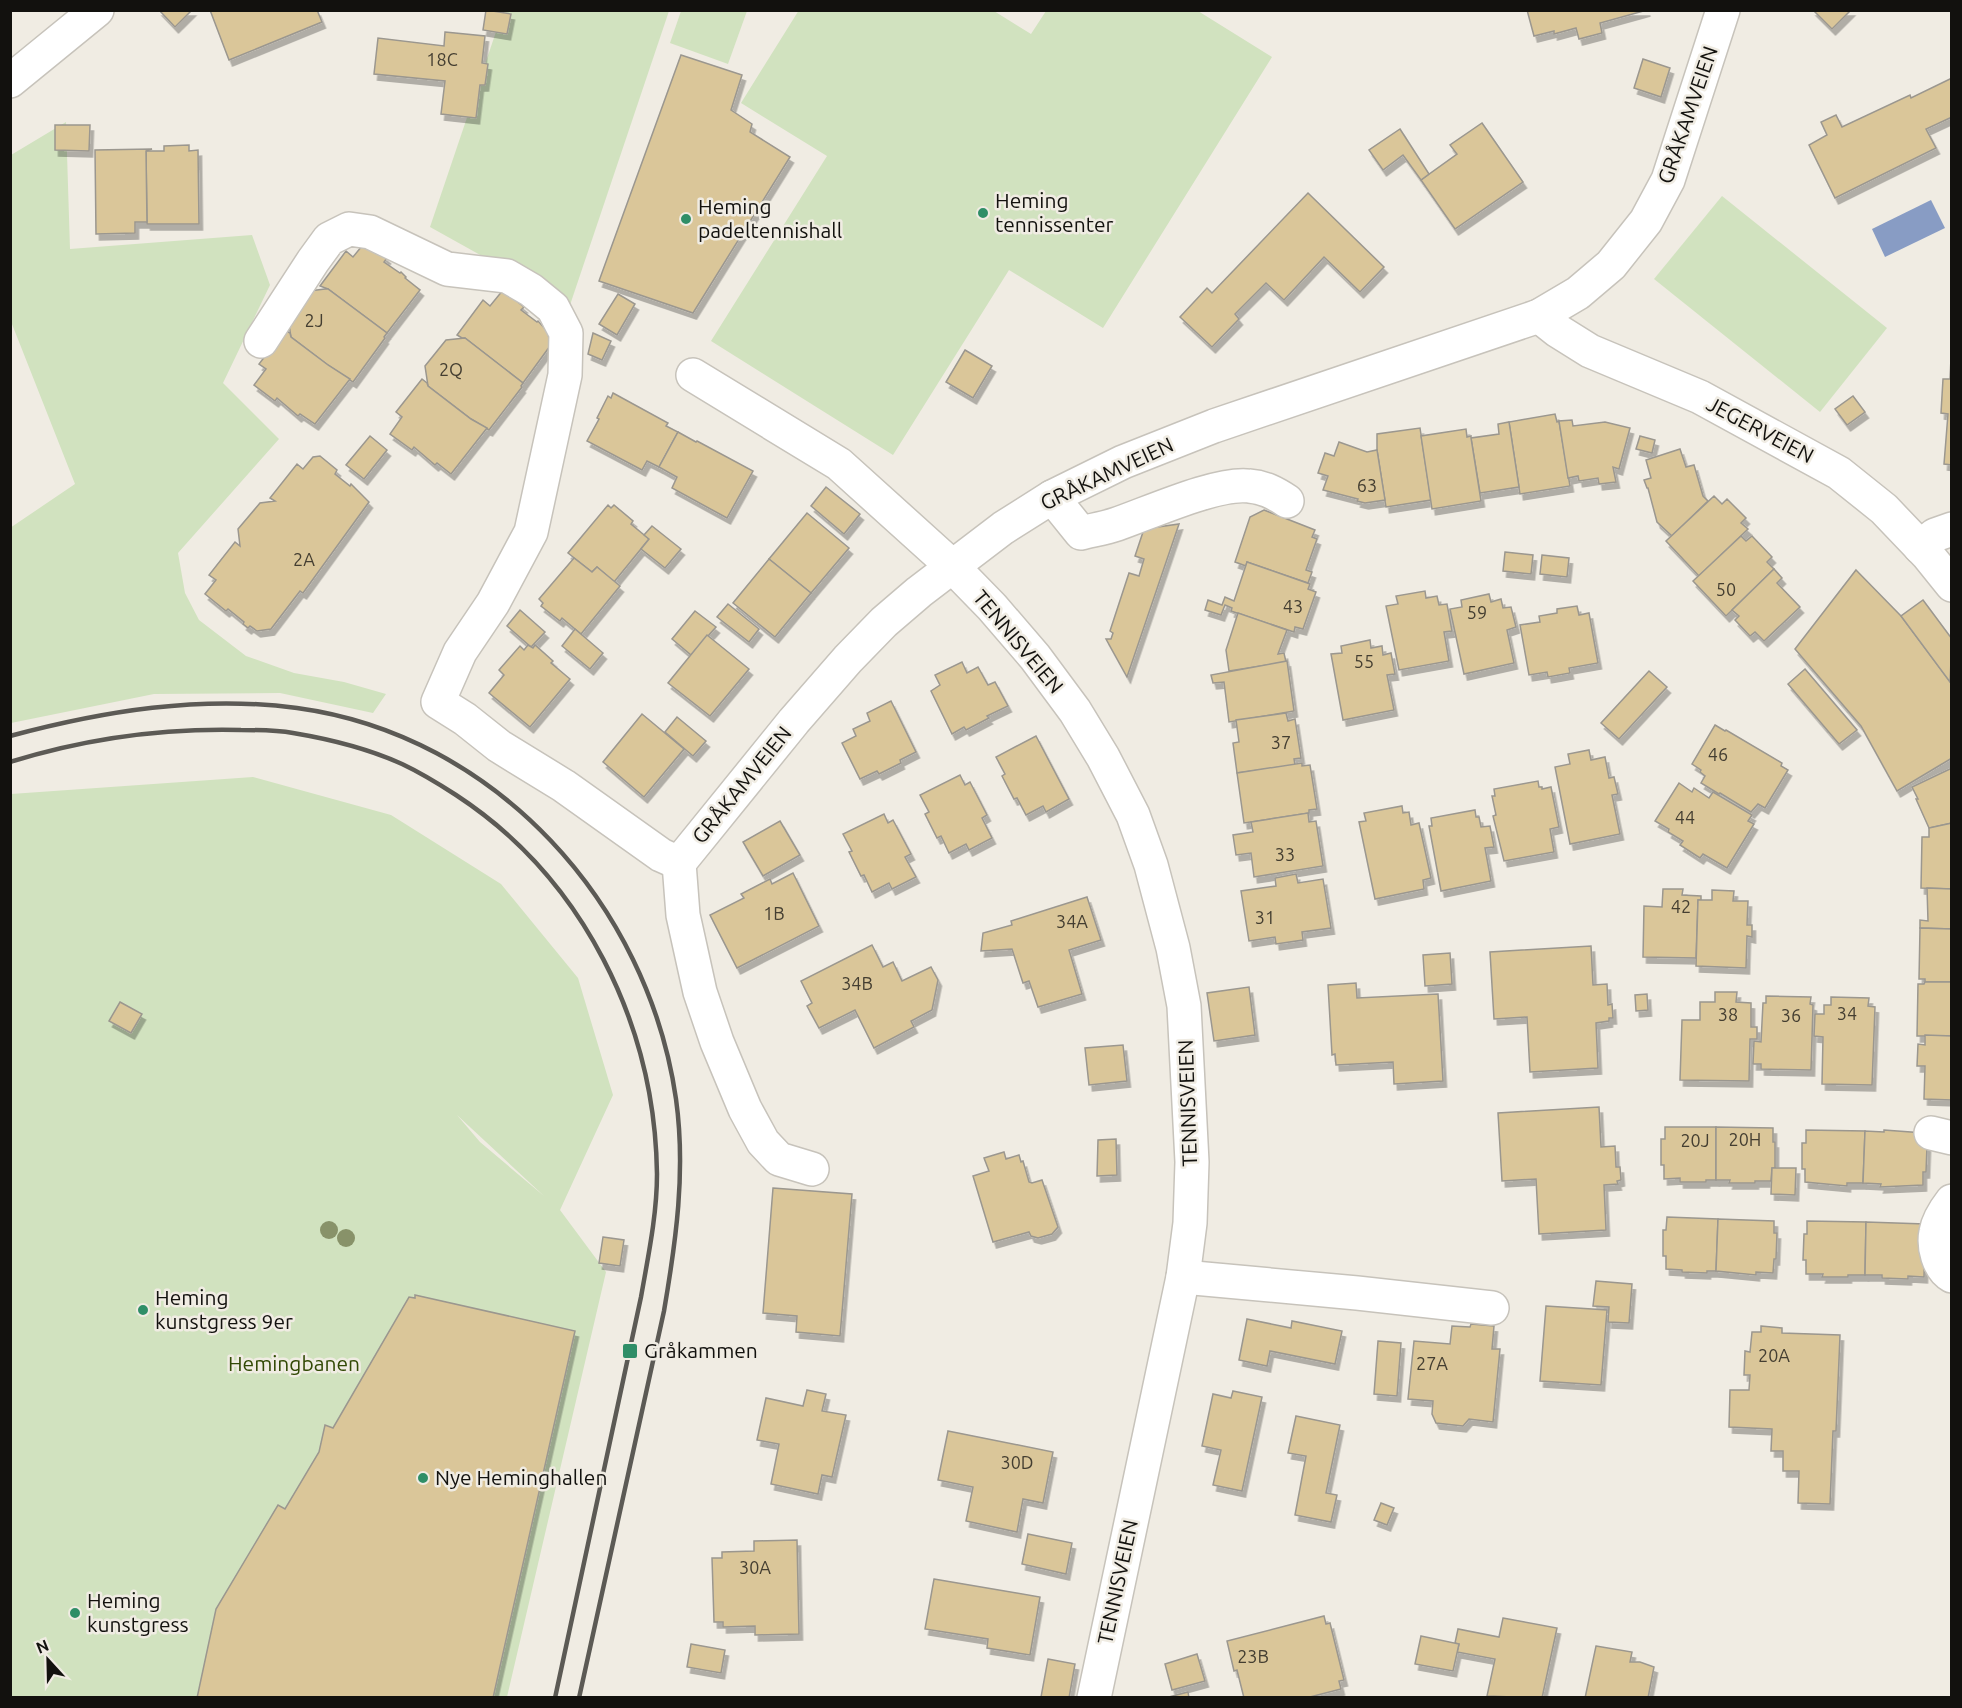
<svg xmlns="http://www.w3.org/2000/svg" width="1962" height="1708" font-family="Ubuntu,sans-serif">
<defs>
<filter id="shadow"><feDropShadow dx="3.5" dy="6" stdDeviation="0" flood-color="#0004"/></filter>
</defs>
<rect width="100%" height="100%" fill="#f0ece3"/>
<g fill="#d1e2bf" fill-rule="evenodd">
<polygon points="799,10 994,11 1031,34 1046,11 1198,11 1272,57 1103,328 1009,270 893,455 711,341 827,156 741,103"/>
<polygon points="503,11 669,11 570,305 430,227"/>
<polygon points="681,11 747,11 728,64 670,43"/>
<polygon points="66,122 70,249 252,235 270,285 223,383 279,439 178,553 185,593 199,620 246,656 294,673 344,682 386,694 373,713 280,693 154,694 11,723 10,528 75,484 10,319 11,155"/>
<polygon points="1722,196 1887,328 1820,412 1654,279"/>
<path d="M253 777 391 815 501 884 578 978 613 1095 560 1210 606 1272 507 1697 11 1698V794ZM457 1115 544 1196 480 1142Z"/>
</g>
<polygon fill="#889cc4" points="1931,200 1945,228 1885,257 1872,229"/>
<g fill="#dac699" stroke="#9b978f" stroke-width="1.5" filter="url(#shadow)">
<polygon points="159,10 192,10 175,27"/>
<polygon points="210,10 317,10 322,22 229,60"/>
<polygon points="486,10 511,14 507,34 483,30"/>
<polygon points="1527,10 1647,10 1600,23 1602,33 1579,39 1576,28 1554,34 1554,31 1534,36"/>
<polygon points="1813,10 1851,10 1832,29"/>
<polygon points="445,32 485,36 482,63 488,64 485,85 480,85 476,118 441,114 445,81 374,74 378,38 444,46"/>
<polygon points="681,55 742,75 731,110 752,124 750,132 790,157 693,313 599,281"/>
<polygon points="1643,59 1670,68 1661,97 1634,88"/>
<polygon points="1952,78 1952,117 1926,129 1936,148 1835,198 1809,145 1827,135 1821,122 1836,115 1842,127 1910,95 1911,98"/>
<polygon points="1482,123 1523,182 1455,229 1421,180 1457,154 1450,145"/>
<polygon points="55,125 90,125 89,151 55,150"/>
<polygon points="1400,129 1429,174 1421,180 1403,155 1383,170 1369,150"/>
<polygon points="189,145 189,151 198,150 199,224 147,224 146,151 164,151 164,146"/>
<polygon points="152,149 146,151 147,222 135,222 135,233 96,234 95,150"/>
<polygon points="1308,193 1384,267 1360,292 1324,257 1284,300 1266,283 1235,314 1239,319 1212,347 1180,317 1207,288 1212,293"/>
<polygon points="366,241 387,258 384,262 400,273 401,272 406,277 405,278 420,290 387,333 328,289 320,286 346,251 353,257"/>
<polygon points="325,289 328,289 387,333 384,337 385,338 353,382 328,365 291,337 288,318 309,291"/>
<polygon points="503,290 524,307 521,310 537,322 538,321 548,332 550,346 523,383 465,338 462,338 457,335 483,300 490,306"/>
<polygon points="618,294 635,304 617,335 599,324"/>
<polygon points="285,330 290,333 291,337 328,365 350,379 315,424 300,414 298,416 277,398 275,401 254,385 266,369 259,364"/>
<polygon points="593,333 611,341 602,360 588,354"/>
<polygon points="465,338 523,383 521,386 522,387 489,430 471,419 428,386 425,366 446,340"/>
<polygon points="965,350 992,366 973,398 946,382"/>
<polygon points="1951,358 1952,358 1952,465 1944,464 1948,414 1941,413 1943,379 1950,379"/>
<polygon points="422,379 427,383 428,386 471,419 487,428 451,474 437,463 435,465 414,447 412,450 390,434 402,417 396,412"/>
<polygon points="613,393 668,423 666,426 678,432 659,467 647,461 642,470 587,441 599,419 597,418 608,396 611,398"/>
<polygon points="1853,396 1865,412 1847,425 1835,409"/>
<polygon points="1555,414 1557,422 1559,421 1570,486 1520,494 1509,422"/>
<polygon points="1572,420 1573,426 1605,422 1630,428 1619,469 1613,467 1616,482 1599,484 1598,478 1579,481 1578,476 1568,478 1559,421"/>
<polygon points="1509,422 1519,487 1480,493 1471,438 1499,434 1498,424"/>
<polygon points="1420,428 1431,500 1386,507 1377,450 1377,434"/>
<polygon points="1466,429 1467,437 1471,436 1471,438 1481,501 1432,509 1421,436"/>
<polygon points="678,432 696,442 697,441 753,471 727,518 672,488 677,477 659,467"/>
<polygon points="370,436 387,450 364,479 346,465"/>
<polygon points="1640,436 1655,440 1652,453 1636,449"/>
<polygon points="1339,442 1367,452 1377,450 1385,500 1365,503 1357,501 1358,499 1323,490 1328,476 1318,473 1325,453 1334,456"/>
<polygon points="1680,449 1686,467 1694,465 1703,496 1708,501 1672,536 1657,522 1648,488 1647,488 1644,480 1651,478 1646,460"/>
<polygon points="320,456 337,470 335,474 350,486 351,484 369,502 303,593 300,591 271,629 257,631 250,626 248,628 243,624 244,622 228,609 226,611 205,594 216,580 209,575 235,542 240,546 238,529 260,503 275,501 270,498 297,464 303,469 313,457"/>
<polygon points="826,487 860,514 844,534 811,506"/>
<polygon points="1714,496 1722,504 1727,499 1746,518 1741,523 1748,529 1699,576 1666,541"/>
<polygon points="608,505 611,508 614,505 633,521 631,524 649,539 614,582 597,567 592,572 568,553"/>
<polygon points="1264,510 1315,530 1312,537 1317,539 1306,570 1312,572 1308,583 1247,562 1246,566 1235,562 1250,517"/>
<polygon points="807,513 849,548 811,593 769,559"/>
<polygon points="1179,524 1127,677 1106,639 1111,639 1113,633 1110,631 1129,573 1139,576 1144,559 1135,556 1144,529"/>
<polygon points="652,526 681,549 665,568 641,549 649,539 644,535"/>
<polygon points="1741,536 1746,541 1752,536 1772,557 1767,562 1774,569 1726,616 1693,581"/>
<polygon points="1505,552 1533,555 1531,574 1503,571"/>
<polygon points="1542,555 1569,558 1567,577 1540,574"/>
<polygon points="574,558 592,572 597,567 620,586 581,634 562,618 560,621 541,606 543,603 539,599"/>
<polygon points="769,559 811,593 775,637 733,603"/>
<polygon points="1247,562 1310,584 1308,589 1316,592 1303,629 1295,627 1294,632 1231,611 1232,608 1225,605 1221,615 1205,610 1208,600 1222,605 1225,597 1234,601"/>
<polygon points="1774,569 1782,578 1777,583 1800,607 1764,641 1755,632 1750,636 1735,620 1739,616 1732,610"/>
<polygon points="1856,570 1901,616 1952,684 1952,758 1897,791 1861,726 1795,649"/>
<polygon points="1425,591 1426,598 1437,596 1439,605 1447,604 1452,631 1444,632 1449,661 1399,670 1386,606 1398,604 1396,596"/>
<polygon points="1489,594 1491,602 1501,599 1503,608 1511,607 1516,627 1507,630 1514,663 1464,674 1450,609 1462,607 1461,600"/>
<polygon points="1923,600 1952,639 1950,682 1901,616"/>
<polygon points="728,604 759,629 749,642 717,617"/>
<polygon points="1577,606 1579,615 1589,613 1598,663 1569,668 1570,673 1548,677 1547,672 1529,675 1520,625 1540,622 1539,616 1557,613 1557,609"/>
<polygon points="520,610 545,632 531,647 507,626"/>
<polygon points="695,611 716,627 691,655 672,639"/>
<polygon points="1238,613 1287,630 1278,654 1284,653 1286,662 1229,671 1226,650"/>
<polygon points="575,629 603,653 590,669 562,646"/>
<polygon points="707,635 749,669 710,716 668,683"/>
<polygon points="1370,640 1371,648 1382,646 1383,655 1391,653 1395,674 1387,675 1394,710 1343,720 1331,654 1342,653 1341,646"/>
<polygon points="528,645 533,648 535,645 553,661 551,663 570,679 530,727 489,693 504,675 499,670 520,646 524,650"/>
<polygon points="1287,661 1294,711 1229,722 1224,682 1213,683 1211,675"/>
<polygon points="962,662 967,673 978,667 988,685 995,682 1008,706 987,716 989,718 966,730 964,727 952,734 931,691 940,685 935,675"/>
<polygon points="1805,669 1857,730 1839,744 1788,684"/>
<polygon points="1649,671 1667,687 1619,739 1601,723"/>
<polygon points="891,701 916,752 900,760 901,763 879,774 877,771 860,779 842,743 856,736 853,729 870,721 867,713"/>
<polygon points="1286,713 1288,721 1295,719 1301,758 1294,759 1295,765 1237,773 1233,743 1239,742 1236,720"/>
<polygon points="642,714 684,749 644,797 603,762"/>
<polygon points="677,717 706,741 693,756 665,732"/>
<polygon points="1715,725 1725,731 1726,730 1782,763 1781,766 1788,770 1765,808 1758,804 1751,812 1720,793 1719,794 1701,783 1705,776 1700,772 1701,770 1692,764"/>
<polygon points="1036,736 1069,799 1046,812 1043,806 1026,815 1017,798 1014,799 1002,776 1005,774 996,757"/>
<polygon points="1589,750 1591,760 1605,757 1609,778 1614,777 1618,794 1612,795 1620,834 1570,844 1555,767 1570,764 1568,754"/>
<polygon points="1302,763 1302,766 1310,765 1317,809 1309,810 1309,813 1244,823 1237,773"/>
<polygon points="1952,768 1952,823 1929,828 1916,799 1918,799 1912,787"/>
<polygon points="960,775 965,785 970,782 987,815 982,818 992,838 969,850 966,844 949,853 941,836 937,838 925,814 929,812 920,795"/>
<polygon points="1538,781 1539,787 1542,787 1542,789 1551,787 1559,827 1550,829 1554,852 1504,861 1493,816 1496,815 1492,796 1495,796 1494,789"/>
<polygon points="1679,783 1692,792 1694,788 1709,798 1713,792 1752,815 1748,821 1754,824 1727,868 1703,854 1700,858 1680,845 1683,841 1668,832 1669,829 1655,821"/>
<polygon points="1402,806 1403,813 1409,812 1411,825 1419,823 1431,878 1423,880 1424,889 1375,899 1359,822 1366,821 1364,813"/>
<polygon points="1475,810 1476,817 1479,817 1481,827 1490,826 1494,847 1485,848 1491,881 1441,891 1429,826 1432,826 1431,818"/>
<polygon points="1308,813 1309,822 1316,821 1323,866 1254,877 1251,853 1236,855 1233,835 1253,832 1251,822"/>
<polygon points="884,814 888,823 893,820 911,854 905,857 916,877 892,889 889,883 872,892 864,875 861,876 849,852 852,851 843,834"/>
<polygon points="780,821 800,855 763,876 743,842"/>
<polygon points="1952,823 1952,889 1921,888 1922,837 1929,837 1929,828"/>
<polygon points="793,873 819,926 737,968 710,915 744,898 741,894 770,879 772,884"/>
<polygon points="1296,874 1298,883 1323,879 1331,928 1302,932 1303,940 1276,944 1275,937 1249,941 1241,891 1276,886 1275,878"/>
<polygon points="1927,888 1952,889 1952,929 1920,928 1920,920 1928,921"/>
<polygon points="1663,889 1683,889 1682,895 1701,896 1701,900 1698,900 1696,958 1643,957 1644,906 1662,907"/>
<polygon points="1712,890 1734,891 1733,901 1748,901 1747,925 1752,925 1752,937 1747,936 1746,968 1696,966 1698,900 1712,900"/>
<polygon points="1087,897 1101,940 1069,950 1082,994 1038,1007 1029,981 1023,983 1012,949 981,951 983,933 1012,925 1011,921"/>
<polygon points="1920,928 1952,929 1952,982 1925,982 1925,979 1919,979"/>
<polygon points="872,945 883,967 893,962 902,981 931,967 938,980 932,1010 911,1021 914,1027 874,1048 855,1010 819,1028 807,1006 812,1003 801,981"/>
<polygon points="1591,946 1593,985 1607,984 1608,1005 1612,1004 1613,1018 1609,1018 1609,1021 1596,1023 1598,1068 1530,1072 1527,1017 1494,1019 1490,952"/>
<polygon points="1450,953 1452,984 1425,986 1423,955"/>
<polygon points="1925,982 1952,982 1952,1036 1917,1036 1918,984 1924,984"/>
<polygon points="1356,983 1357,998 1438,994 1443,1081 1394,1084 1393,1062 1336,1065 1335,1054 1332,1055 1328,985"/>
<polygon points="1249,987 1255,1035 1214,1041 1207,993"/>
<polygon points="1715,992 1737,992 1736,1002 1751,1003 1751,1027 1757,1027 1757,1039 1750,1039 1749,1081 1680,1080 1682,1020 1700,1020 1700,1002 1715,1002"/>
<polygon points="1647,994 1648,1010 1636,1011 1635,995"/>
<polygon points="1766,996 1811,997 1810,1004 1813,1005 1811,1070 1761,1069 1761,1064 1753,1064 1754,1041 1761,1042 1763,1003 1766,1003"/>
<polygon points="1831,997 1869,998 1868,1006 1875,1007 1872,1085 1822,1084 1823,1037 1814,1036 1815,1014 1824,1014 1824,1005 1831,1005"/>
<polygon points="120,1002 142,1014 131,1033 109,1021"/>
<polygon points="1925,1035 1952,1036 1952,1100 1924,1099 1925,1066 1917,1066 1918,1044 1925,1045"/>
<polygon points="1123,1045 1127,1081 1089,1085 1085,1048"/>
<polygon points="1599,1107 1601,1147 1615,1146 1616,1167 1620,1167 1621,1180 1617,1181 1618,1184 1604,1185 1606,1230 1539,1234 1536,1179 1502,1181 1498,1113"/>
<polygon points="1665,1127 1716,1127 1716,1180 1706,1180 1706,1182 1680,1182 1680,1178 1664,1179 1664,1165 1661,1165 1661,1139 1665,1139"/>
<polygon points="1716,1127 1773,1128 1773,1142 1775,1142 1775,1168 1772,1168 1771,1181 1755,1181 1755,1183 1729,1183 1730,1180 1716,1180"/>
<polygon points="1806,1130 1865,1131 1863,1183 1847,1183 1847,1186 1805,1182 1805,1169 1802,1169 1802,1143 1806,1143"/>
<polygon points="1884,1130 1924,1133 1927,1146 1926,1172 1923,1172 1923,1185 1880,1187 1881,1184 1863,1183 1865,1131 1884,1132"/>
<polygon points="1116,1139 1117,1175 1097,1176 1098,1140"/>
<polygon points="1004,1152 1006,1159 1019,1155 1021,1162 1023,1161 1029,1182 1032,1183 1042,1180 1058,1227 1052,1234 1038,1238 1031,1236 1029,1232 993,1242 973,1176 989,1171 984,1158"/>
<polygon points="1772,1168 1796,1168 1795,1195 1771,1194"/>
<polygon points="773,1188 852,1194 840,1336 796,1332 797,1316 763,1313"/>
<polygon points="1667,1217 1718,1219 1716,1271 1707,1271 1707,1273 1682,1272 1682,1270 1666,1269 1666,1256 1663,1256 1663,1230 1666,1230"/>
<polygon points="1718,1219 1774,1221 1774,1233 1777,1233 1776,1259 1774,1259 1773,1273 1756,1272 1756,1275 1716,1271"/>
<polygon points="1807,1221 1866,1222 1865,1275 1848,1275 1848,1277 1822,1277 1823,1274 1806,1274 1806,1260 1803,1260 1804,1234 1807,1234"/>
<polygon points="1866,1222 1925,1224 1924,1277 1908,1276 1908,1279 1882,1278 1882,1275 1865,1275"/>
<polygon points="603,1237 624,1240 620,1266 599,1263"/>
<polygon points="1596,1281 1632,1284 1629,1323 1608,1322 1609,1307 1593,1306"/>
<polygon points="415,1295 575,1331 493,1698 197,1698 216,1609 278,1505 285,1509 319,1452 325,1425 333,1428 409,1297 415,1298"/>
<polygon points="1546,1306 1607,1310 1601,1385 1540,1381"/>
<polygon points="1247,1319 1291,1328 1292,1321 1342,1331 1335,1364 1270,1351 1267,1366 1239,1360"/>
<polygon points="1471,1324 1494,1326 1492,1349 1500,1349 1493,1422 1469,1419 1463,1426 1436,1423 1432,1414 1433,1401 1408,1399 1414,1341 1450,1344 1452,1326 1470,1327"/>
<polygon points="1761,1326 1782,1328 1782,1333 1840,1335 1836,1431 1833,1431 1830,1504 1798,1503 1799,1471 1783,1471 1783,1451 1771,1451 1772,1429 1729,1427 1730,1390 1749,1390 1750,1375 1744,1375 1745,1351 1750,1352 1752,1332 1761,1332"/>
<polygon points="1378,1341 1401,1343 1397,1396 1374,1394"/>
<polygon points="807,1390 826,1394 822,1411 846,1415 832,1477 822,1475 818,1494 771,1484 779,1444 757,1440 766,1398 803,1406"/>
<polygon points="1233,1391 1262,1397 1242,1491 1213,1485 1221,1450 1202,1446 1213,1394 1231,1398"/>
<polygon points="1296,1416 1340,1425 1326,1493 1337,1495 1331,1522 1295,1515 1306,1456 1288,1453"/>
<polygon points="948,1431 1053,1452 1043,1503 1023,1499 1017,1532 966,1521 973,1487 938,1480"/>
<polygon points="1381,1503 1394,1508 1387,1525 1374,1520"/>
<polygon points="1028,1534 1072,1543 1066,1574 1022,1564"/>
<polygon points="797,1540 799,1634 755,1635 755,1626 723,1627 723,1622 714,1622 712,1558 722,1558 722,1552 754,1551 754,1541"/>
<polygon points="934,1579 1040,1597 1030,1655 987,1648 988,1639 925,1629"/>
<polygon points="1324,1616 1326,1624 1330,1623 1344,1680 1339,1681 1341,1689 1306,1698 1244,1698 1237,1670 1234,1671 1227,1641"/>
<polygon points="1503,1618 1557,1628 1542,1698 1487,1696 1495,1659 1457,1652 1459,1644 1455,1643 1458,1629 1499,1637"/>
<polygon points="1421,1636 1459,1644 1453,1671 1415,1664"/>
<polygon points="691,1644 725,1650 721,1673 687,1667"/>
<polygon points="1596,1646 1632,1652 1630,1662 1640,1662 1654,1667 1648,1698 1585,1698"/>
<polygon points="1197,1654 1205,1681 1172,1690 1165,1664"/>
<polygon points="1048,1659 1075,1664 1069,1698 1041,1697"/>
<polygon points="1188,1692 1189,1698 1165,1698"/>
</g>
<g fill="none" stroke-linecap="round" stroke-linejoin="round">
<g stroke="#c7c3bb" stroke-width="36">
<g id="minor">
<polyline points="10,81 97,10"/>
<polyline points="1539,316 1558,331 1590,351 1700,397 1839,473 1884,509 1927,554 1952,585"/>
<polyline points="261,341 313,261 329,239 349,229 370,232 447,269 507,276 531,290 553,308 566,333 565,375 531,532 493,603 460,652 438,702 465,719 499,746 564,786 661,855 679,863"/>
<polyline points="693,375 839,464 952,566 992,607 1035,657 1075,711 1103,757 1133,815 1151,865 1173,948 1184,1006 1192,1162 1190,1223 1183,1277 1094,1698"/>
<path d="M1052 497 1081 533C1093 530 1106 528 1117 524 1149 513 1217 482 1249 486 1264 487 1275 493 1287 501"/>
<polyline points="1920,547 1935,535 1952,529"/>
<polyline points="1931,1133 1952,1138"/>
<polyline points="812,1169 779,1159 763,1142 745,1109 717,1042 700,992 683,915 679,863 794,721 848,659 884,622 919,592 1003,528 1052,497 1123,462 1214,426 1539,316 1578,293 1611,265 1646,221 1668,180 1723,10"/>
<path d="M1952 1201C1945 1210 1938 1220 1936 1232 1933 1246 1938 1268 1952 1276"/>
<polyline points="1183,1277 1357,1293 1492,1308"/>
</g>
</g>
<use href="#minor" stroke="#fff" stroke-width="33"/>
<g stroke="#5c5a55" stroke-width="4.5">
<path d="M10 736C103 711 201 695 297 708 496 735 648 904 676 1099 686 1171 676 1241 664 1311L579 1698"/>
<path d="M10 762C84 739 164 728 241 730 258 730 276 730 293 733 329 739 369 749 402 764 421 773 439 784 456 795 583 878 655 1024 657 1174 657 1215 648 1257 641 1297L555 1698"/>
</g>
</g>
<g fill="#889269">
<circle cx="329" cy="1230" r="9"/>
<circle cx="346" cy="1238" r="9"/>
</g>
<g fill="#2f8e67" stroke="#f0ece3" stroke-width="2">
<circle cx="983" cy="213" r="6"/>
<circle cx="686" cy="219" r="6"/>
<circle cx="143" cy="1310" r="6"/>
<rect x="622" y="1343" width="16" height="16" rx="3"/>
<circle cx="423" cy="1478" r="6"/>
<circle cx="75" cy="1613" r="6"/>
</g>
<g text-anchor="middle" stroke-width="5" stroke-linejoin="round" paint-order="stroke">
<g font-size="18" fill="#443e31">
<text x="442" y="66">18C</text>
<text x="314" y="327">2J</text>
<text x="451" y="376">2Q</text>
<text x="1367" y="492">63</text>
<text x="304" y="566">2A</text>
<text x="1726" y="596">50</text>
<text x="1293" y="613">43</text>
<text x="1477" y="619">59</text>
<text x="1364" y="668">55</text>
<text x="1281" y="749">37</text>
<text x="1718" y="761">46</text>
<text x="1685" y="824">44</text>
<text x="1285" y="861">33</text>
<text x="1681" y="913">42</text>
<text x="774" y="920">1B</text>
<text x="1265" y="924">31</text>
<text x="1072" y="928">34A</text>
<text x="857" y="990">34B</text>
<text x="1847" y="1020">34</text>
<text x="1728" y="1021">38</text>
<text x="1791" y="1022">36</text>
<text x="1745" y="1146">20H</text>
<text x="1695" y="1147">20J</text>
<text x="1774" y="1362">20A</text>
<text x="1432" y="1370">27A</text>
<text x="1017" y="1469">30D</text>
<text x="755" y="1574">30A</text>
<text x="1253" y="1663">23B</text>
</g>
<g font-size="21" fill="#12110e" stroke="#f0ece3">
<text transform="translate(1688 115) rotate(-71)" y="7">GRÅKAMVEIEN</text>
<text transform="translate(1760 430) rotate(28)" y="7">JEGERVEIEN</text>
<text transform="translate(1107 474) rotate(-25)" y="7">GRÅKAMVEIEN</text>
<text transform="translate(1018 642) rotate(50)" y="7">TENNISVEIEN</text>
<text transform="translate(742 785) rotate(-51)" y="7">GRÅKAMVEIEN</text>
<text transform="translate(1188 1103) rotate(-92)" y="7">TENNISVEIEN</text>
<text transform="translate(1118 1582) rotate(-78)" y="7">TENNISVEIEN</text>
</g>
<g font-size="21" fill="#12110e" stroke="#f0ece3" text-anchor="start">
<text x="995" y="208">Heming<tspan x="995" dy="24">tennissenter</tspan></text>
<text x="698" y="214">Heming<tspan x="698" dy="24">padeltennishall</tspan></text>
<text x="155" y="1305">Heming<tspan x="155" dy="24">kunstgress 9er</tspan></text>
<text x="644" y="1358">Gråkammen</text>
<text x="435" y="1485">Nye Heminghallen</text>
<text x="87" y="1608">Heming<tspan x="87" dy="24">kunstgress</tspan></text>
</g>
<g font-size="21" fill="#324905" stroke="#f0ece3">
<text x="294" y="1371">Hemingbanen</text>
</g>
</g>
<rect width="1962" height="1708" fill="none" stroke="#12110e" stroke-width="24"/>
<g transform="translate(48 1660) rotate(338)" stroke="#f0ece3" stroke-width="4.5" paint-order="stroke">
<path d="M0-4.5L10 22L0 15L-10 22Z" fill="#12110e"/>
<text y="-9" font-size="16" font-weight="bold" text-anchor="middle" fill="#12110e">N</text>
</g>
</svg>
